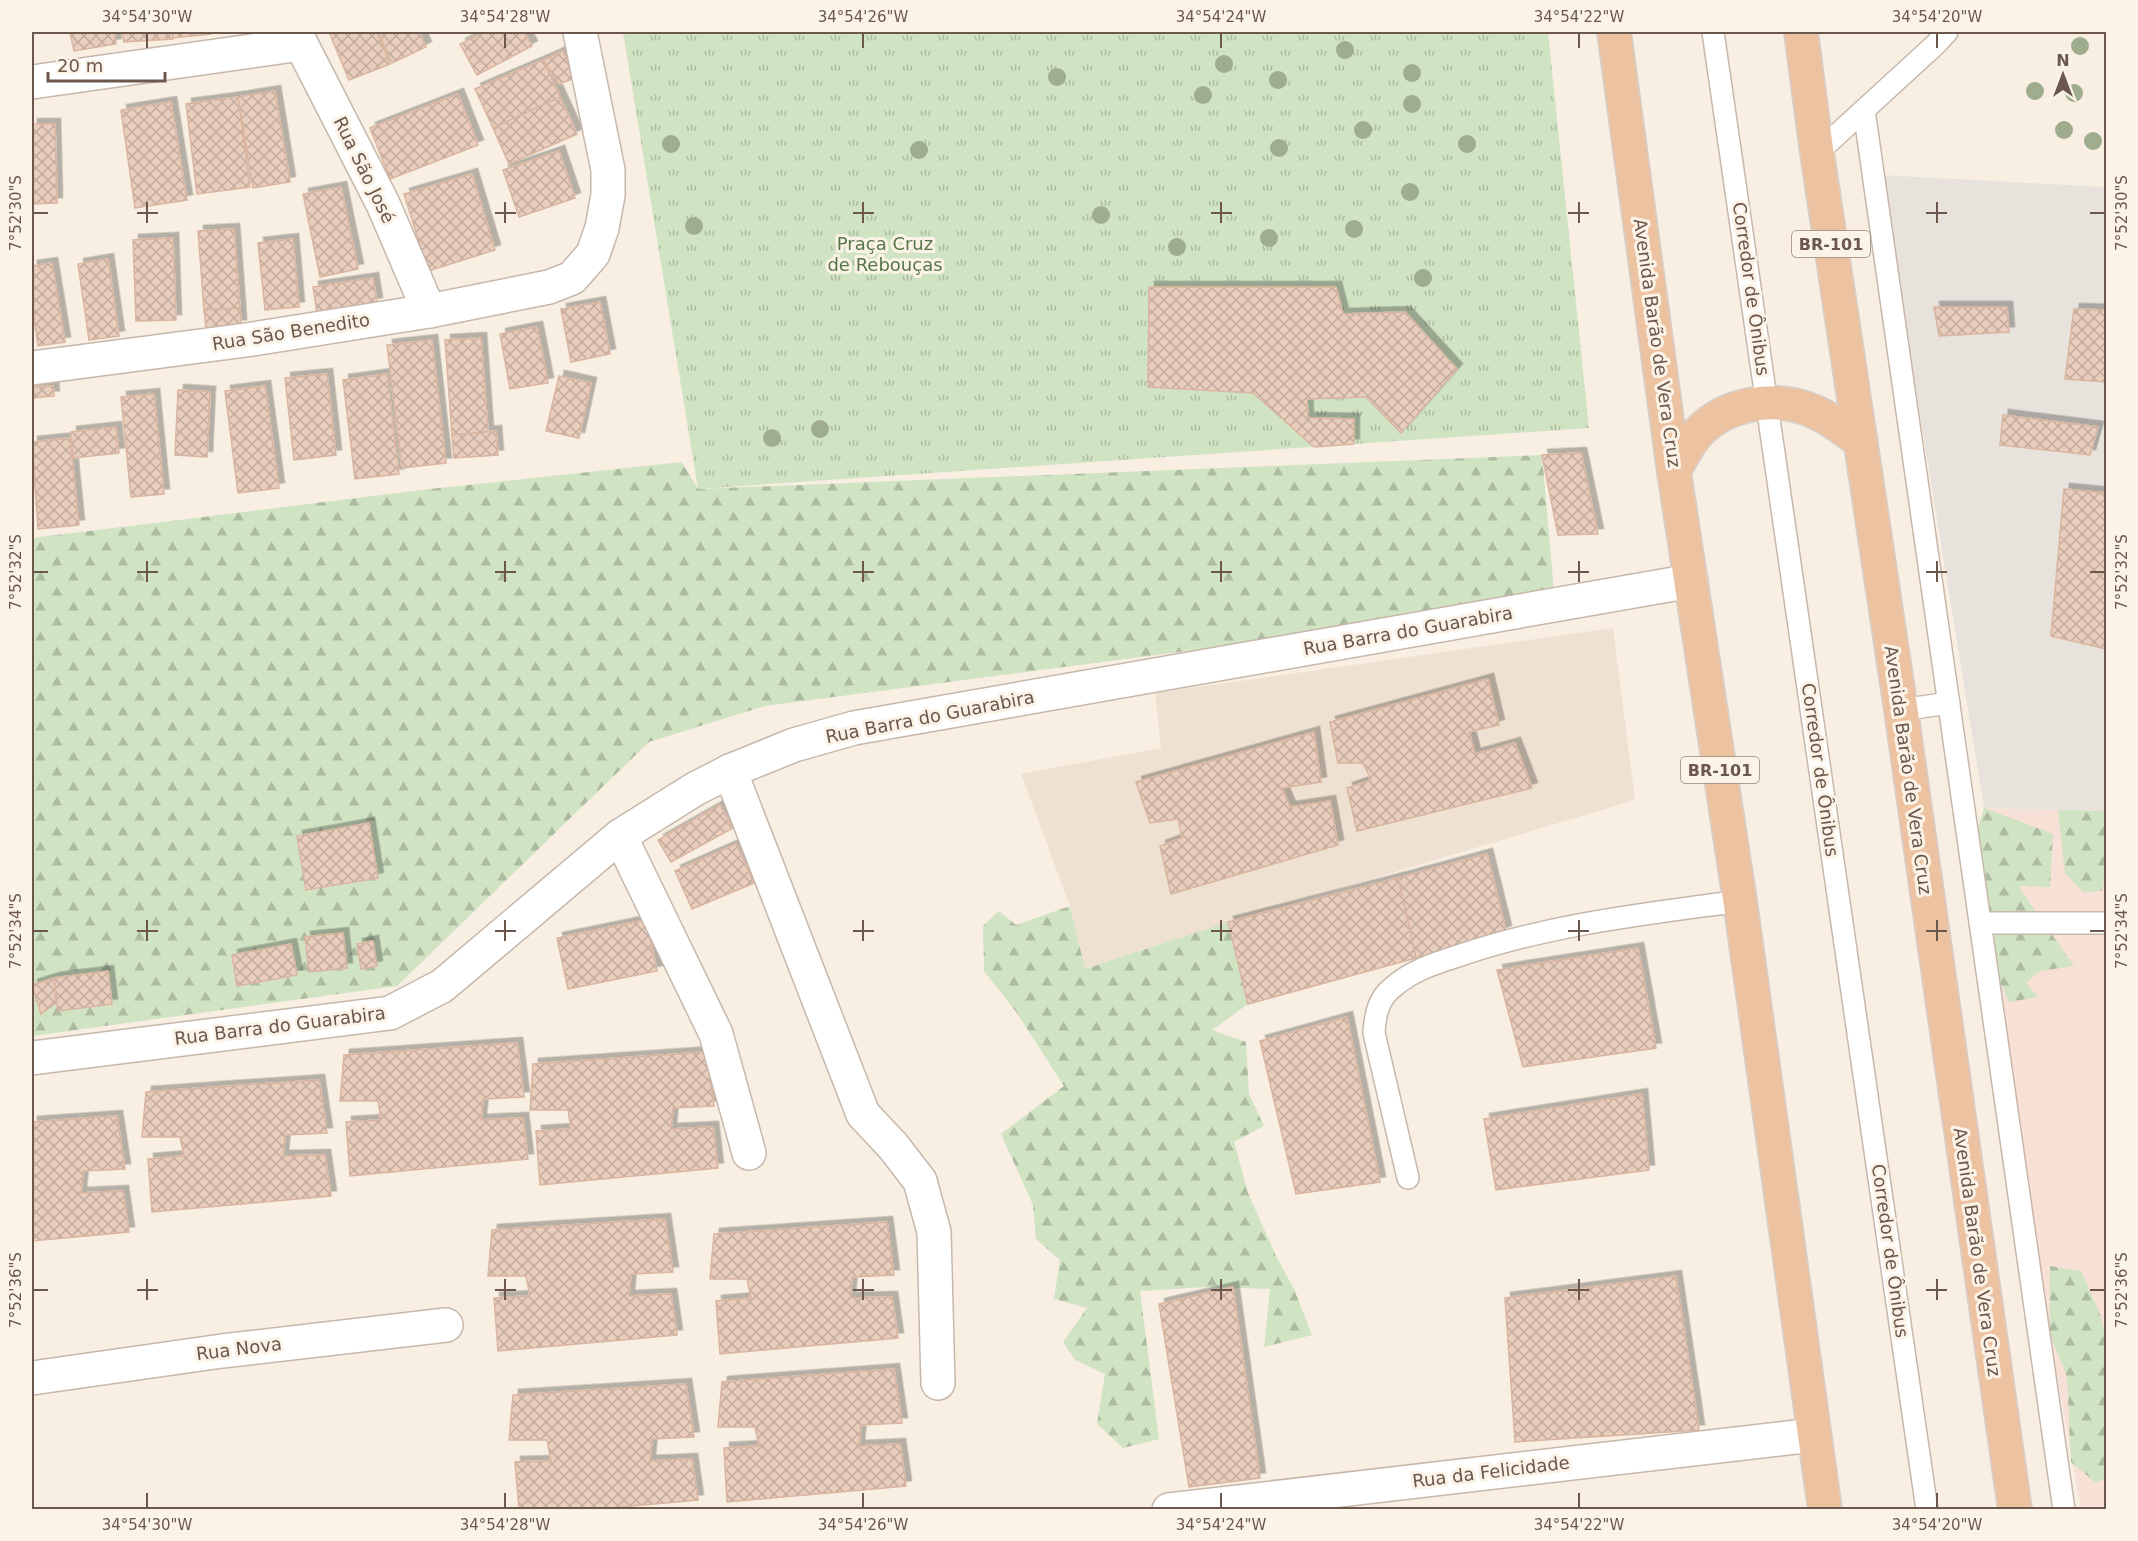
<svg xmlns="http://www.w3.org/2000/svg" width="2138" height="1541" font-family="'DejaVu Sans',sans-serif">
<defs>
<pattern id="grass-tufts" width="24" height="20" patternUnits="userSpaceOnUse" patternTransform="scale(1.5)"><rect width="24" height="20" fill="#d0e3c3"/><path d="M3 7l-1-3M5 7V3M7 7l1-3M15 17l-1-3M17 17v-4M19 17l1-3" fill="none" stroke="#adbba1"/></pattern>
<pattern id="forest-firs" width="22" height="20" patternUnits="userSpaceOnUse" patternTransform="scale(1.5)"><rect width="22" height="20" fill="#d0e3c3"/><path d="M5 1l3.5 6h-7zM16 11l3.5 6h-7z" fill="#adbba1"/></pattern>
<pattern id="building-cross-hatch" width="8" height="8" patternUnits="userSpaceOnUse" patternTransform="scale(1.5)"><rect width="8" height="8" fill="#eacebd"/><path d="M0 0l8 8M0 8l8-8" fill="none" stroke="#c2aa9c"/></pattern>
<filter id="shadow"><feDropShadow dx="5.5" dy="-5.5" stdDeviation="0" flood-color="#0004"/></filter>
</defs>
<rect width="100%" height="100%" fill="#f8efe2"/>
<polygon fill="#efe1d1" points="1613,628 1635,800 1228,922 1085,969 1070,906 1021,774 1161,748 1155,693"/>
<polygon fill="#f7e0d6" points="1984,808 2106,811 2106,1509 2081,1509 2013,1126"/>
<polygon fill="#e8e2dc" points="1881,175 2106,187 2106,811 1984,808"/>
<polygon fill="url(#grass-tufts)" points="623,32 1548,32 1589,428 698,489"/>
<g fill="url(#forest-firs)">
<polygon points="1542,455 1555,603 765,706 649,742 397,986 32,1036 32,538 430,489 682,462 698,489"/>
<polygon points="1984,808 2053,834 2050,887 2018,886 2074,966 2040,971 2026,983 2038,997 2009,1002 1997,975 1970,853"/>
<polygon points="2058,810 2106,811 2106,870 2102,891 2083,892 2065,873"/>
<polygon points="1070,906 1085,969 1228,922 1248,1004 1212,1030 1246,1042 1249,1094 1264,1126 1234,1142 1248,1193 1276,1256 1294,1289 1312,1335 1264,1347 1270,1289 1207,1287 1140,1291 1159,1439 1123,1448 1097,1424 1105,1374 1075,1360 1063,1342 1087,1308 1054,1299 1060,1260 1036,1239 1033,1205 1001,1134 1064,1086 1017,1013 984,971 983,926 999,911 1016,925"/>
<polygon points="2050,1266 2081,1271 2100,1314 2106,1338 2106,1479 2095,1482 2071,1462 2067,1377 2050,1335"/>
</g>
<g fill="url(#building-cross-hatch)" stroke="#dab59f" stroke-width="1.5" filter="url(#shadow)">
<polygon points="70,32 114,32 116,44 74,51"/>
<polygon points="122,32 172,32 173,39 124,42"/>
<polygon points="173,32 210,32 211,34 173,38"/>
<polygon points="329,32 377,32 390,64 349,80"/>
<polygon points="378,32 419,32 426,47 392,63"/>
<polygon points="484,32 524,32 532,46 477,75 460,44"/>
<polygon points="563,51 575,78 559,84 543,60"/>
<polygon points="543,60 560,97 493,128 475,89"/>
<polygon points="275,91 290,182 253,188 238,97"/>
<polygon points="458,94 478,145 390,179 370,128"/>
<polygon points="238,97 250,187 197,194 186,104"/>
<polygon points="560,97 577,134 509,164 493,128"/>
<polygon points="171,102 187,200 135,208 121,110"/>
<polygon points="32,124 55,124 57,203 32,204"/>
<polygon points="559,151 575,198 519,217 503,170"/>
<polygon points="472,174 495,250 428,271 404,194"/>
<polygon points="341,187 358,269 320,277 303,194"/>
<polygon points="234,229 240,308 204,310 198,231"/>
<polygon points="173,238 176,320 136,321 133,240"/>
<polygon points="293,239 299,307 265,310 258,243"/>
<polygon points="108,259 119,336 89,340 78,264"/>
<polygon points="52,263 65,342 38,346 32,304 32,266"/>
<polygon points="373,278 377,303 317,313 313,287"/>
<polygon points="1149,287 1336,287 1343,314 1405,312 1457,369 1401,433 1366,397 1307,399 1308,418 1354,419 1354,444 1314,447 1253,393 1148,387"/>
<polygon points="600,302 610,354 571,362 561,309"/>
<polygon points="1934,307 2007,307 2009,332 1939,336"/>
<polygon points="240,308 241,325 206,328 204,310"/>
<polygon points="2074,309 2106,310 2106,382 2065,379"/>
<polygon points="537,327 548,383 510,389 500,334"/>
<polygon points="481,338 488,432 452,435 445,340"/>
<polygon points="432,340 446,463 402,468 387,345"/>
<polygon points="327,374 336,455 294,460 285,378"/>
<polygon points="387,374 399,474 355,479 343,380"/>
<polygon points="559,376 591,383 579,438 546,431"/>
<polygon points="53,386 54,396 32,398 32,387"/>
<polygon points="265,386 279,488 238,493 225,391"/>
<polygon points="178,390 210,392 207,457 175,455"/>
<polygon points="154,394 164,494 131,497 121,397"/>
<polygon points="2003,415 2098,427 2090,455 2000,445"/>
<polygon points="116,427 119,453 73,458 71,432"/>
<polygon points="496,431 498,455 454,458 452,435"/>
<polygon points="70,438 79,525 38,529 32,442"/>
<polygon points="1581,453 1598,534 1558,535 1542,455"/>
<polygon points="2064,489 2106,493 2106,649 2051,636"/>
<polygon points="1488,679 1499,725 1469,732 1475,754 1515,743 1532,788 1357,831 1347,788 1371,780 1363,763 1338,763 1330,722"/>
<polygon points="1314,732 1321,782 1282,788 1290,807 1330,801 1338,845 1171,894 1160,846 1182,838 1178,819 1150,823 1136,782"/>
<polygon points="720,805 733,828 671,862 658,840"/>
<polygon points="369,823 378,878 306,890 297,836"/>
<polygon points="736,844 754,883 692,909 675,871"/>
<polygon points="1487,854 1506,931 1416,958 1398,878"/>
<polygon points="1398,878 1416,958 1248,1004 1228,922"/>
<polygon points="646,920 657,971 568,989 557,938"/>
<polygon points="343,933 347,968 309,972 305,937"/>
<polygon points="373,941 377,966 361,969 357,944"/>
<polygon points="291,944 297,975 237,986 232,955"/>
<polygon points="1638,948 1656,1048 1523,1067 1497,970"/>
<polygon points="108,971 112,1004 58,1011 54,978"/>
<polygon points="54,978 56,1003 41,1014 32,985"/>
<polygon points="1347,1017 1380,1182 1296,1194 1260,1041"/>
<polygon points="517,1043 524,1097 483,1099 481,1120 523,1118 528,1159 350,1176 346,1122 381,1120 378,1101 340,1101 344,1055"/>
<polygon points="706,1052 714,1106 673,1108 671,1129 713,1127 718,1168 540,1185 536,1131 571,1129 568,1110 530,1110 533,1064"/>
<polygon points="319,1080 327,1133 285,1135 283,1156 325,1155 331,1196 152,1212 148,1159 184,1156 180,1137 142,1137 146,1092"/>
<polygon points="1642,1094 1649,1170 1496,1190 1484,1119"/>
<polygon points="117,1116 125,1169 83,1171 81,1193 123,1191 129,1232 32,1241 32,1122"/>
<polygon points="665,1219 673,1272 631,1274 629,1296 671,1294 677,1335 498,1351 494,1298 530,1296 526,1276 488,1276 492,1230"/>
<polygon points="887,1222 894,1275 852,1277 850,1298 892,1297 898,1338 720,1354 716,1301 751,1298 747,1279 710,1279 714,1234"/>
<polygon points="1676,1276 1699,1430 1515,1442 1505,1298"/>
<polygon points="1233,1287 1260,1478 1189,1487 1159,1304"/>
<polygon points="894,1369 902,1423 861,1425 859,1446 900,1444 906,1486 727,1502 724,1448 759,1446 755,1427 718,1427 722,1382"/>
<polygon points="686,1384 694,1437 652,1439 650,1461 692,1459 698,1500 588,1510 519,1510 515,1462 551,1461 547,1440 509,1440 513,1395"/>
</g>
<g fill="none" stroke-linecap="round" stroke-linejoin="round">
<g stroke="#c7b7ab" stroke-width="24">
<g id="service">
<polyline points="1713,32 1927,1510"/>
<polyline points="1864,110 2064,1510"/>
<polyline points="1817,153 1936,44 1947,32"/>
<polyline points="1901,710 1949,703"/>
<polyline points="1980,923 2106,923"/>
<path d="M1408 1178 1374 1033C1375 1016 1378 999 1392 988 1412 970 1436 963 1461 955 1552 924 1646 914 1740 901"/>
</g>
</g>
<g stroke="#c7b7ab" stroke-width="36">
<g id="minor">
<polyline points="295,32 383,204 429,311"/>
<polyline points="32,82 301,44"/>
<polyline points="32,368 246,340 429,311 549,287 572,278 593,254 602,228 608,195 608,170 580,32"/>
<polyline points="730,771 863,1114 893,1146 920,1181 934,1232 938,1383"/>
<polyline points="620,836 716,1034 749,1153"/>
<polyline points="32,1058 390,1013 442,986 620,836 695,789 730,771 794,745 854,728 1691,581"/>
<polyline points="32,1378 222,1351 446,1325"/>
<polyline points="1169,1510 1813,1435"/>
</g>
</g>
<g stroke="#d6d0cd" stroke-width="36">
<g id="trunk">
<polyline points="1614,32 1674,472 1740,901 1825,1510"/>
<polyline points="1801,32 1817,153 1901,710 2015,1510"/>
<path d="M1674 472C1681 459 1688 443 1699 432 1727 402 1778 395 1815 412 1832 419 1846 431 1861 442"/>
</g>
</g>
<use href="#service" stroke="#fff" stroke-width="21"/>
<use href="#minor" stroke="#fff" stroke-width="33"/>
<use href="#trunk" stroke="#edc2a1" stroke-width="33"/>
</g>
<g fill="#9fac8e">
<circle cx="2080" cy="46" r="9"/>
<circle cx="1345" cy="50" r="9"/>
<circle cx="1224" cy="64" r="9"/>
<circle cx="1412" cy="73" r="9"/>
<circle cx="1057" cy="77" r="9"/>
<circle cx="1278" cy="80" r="9"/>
<circle cx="2035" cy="91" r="9"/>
<circle cx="2074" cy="93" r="9"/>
<circle cx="1203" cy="95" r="9"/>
<circle cx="1412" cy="104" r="9"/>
<circle cx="1363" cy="130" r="9"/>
<circle cx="2064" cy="130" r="9"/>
<circle cx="2093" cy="141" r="9"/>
<circle cx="671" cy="144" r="9"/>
<circle cx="1467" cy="144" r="9"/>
<circle cx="1279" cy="148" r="9"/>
<circle cx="919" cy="150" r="9"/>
<circle cx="1410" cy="192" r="9"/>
<circle cx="1101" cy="215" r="9"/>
<circle cx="694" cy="226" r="9"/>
<circle cx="1354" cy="229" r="9"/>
<circle cx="1269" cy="238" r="9"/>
<circle cx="1177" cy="247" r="9"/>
<circle cx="1423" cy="278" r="9"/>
<circle cx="820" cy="429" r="9"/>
<circle cx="772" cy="438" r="9"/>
</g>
<path fill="none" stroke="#6c574c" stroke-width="2" d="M147 33V48M505 33V48M863 33V48M1221 33V48M1579 33V48M1937 33V48M147 202V223M505 202V223M863 202V223M1221 202V223M1579 202V223M1937 202V223M33 213H48M137 213H158M495 213H516M853 213H874M1211 213H1232M1568 213H1589M1926 213H1947M2090 213H2105M147 561V582M505 561V582M863 561V582M1221 561V582M1579 561V582M1937 561V582M33 572H48M137 572H158M495 572H516M853 572H874M1211 572H1232M1568 572H1589M1926 572H1947M2090 572H2105M147 920V941M505 920V941M863 920V941M1221 920V941M1579 920V941M1937 920V941M33 931H48M137 931H158M495 931H516M853 931H874M1211 931H1232M1568 931H1589M1926 931H1947M2090 931H2105M147 1279V1300M505 1279V1300M863 1279V1300M1221 1279V1300M1579 1279V1300M1937 1279V1300M33 1290H48M137 1290H158M495 1290H516M853 1290H874M1211 1290H1232M1568 1290H1589M1926 1290H1947M2090 1290H2105M147 1493V1508M505 1493V1508M863 1493V1508M1221 1493V1508M1579 1493V1508M1937 1493V1508"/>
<g text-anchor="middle" stroke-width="6" stroke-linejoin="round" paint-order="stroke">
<g fill="#fcf3e7" stroke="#97867a" stroke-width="1.5">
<rect x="1792" y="231" width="78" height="26" rx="4.5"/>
<rect x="1681" y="757" width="78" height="26" rx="4.5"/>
</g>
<g font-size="16" font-weight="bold" fill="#6c574c">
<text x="1831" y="250">BR-101</text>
<text x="1720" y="776">BR-101</text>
</g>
<g font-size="18" fill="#6c574c" stroke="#fcf3e7">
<text transform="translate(364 170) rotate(64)" y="6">Rua São José</text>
<text transform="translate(1751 289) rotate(82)" y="6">Corredor de Ônibus</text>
<text transform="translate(291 332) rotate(-9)" y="6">Rua São Benedito</text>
<text transform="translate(1657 343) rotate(82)" y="6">Avenida Barão de Vera Cruz</text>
<text transform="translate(1408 631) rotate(-10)" y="6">Rua Barra do Guarabira</text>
<text transform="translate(930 717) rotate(-11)" y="6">Rua Barra do Guarabira</text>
<text transform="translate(1820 770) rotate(82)" y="6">Corredor de Ônibus</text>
<text transform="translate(1908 770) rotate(82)" y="6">Avenida Barão de Vera Cruz</text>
<text transform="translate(280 1026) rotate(-7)" y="6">Rua Barra do Guarabira</text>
<text transform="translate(1890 1251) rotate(82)" y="6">Corredor de Ônibus</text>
<text transform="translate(1977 1252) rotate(82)" y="6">Avenida Barão de Vera Cruz</text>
<text transform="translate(239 1349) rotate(-7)" y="6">Rua Nova</text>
<text transform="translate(1491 1472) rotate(-7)" y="6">Rua da Felicidade</text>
</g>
<g font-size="18" fill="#567649" stroke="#fcf3e7">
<text x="885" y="250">Praça Cruz<tspan x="885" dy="21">de Rebouças</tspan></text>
</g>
</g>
<rect width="2138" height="1541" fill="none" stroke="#fcf3e7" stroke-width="66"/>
<g transform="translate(2063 75)" stroke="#fcf3e7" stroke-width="4.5" paint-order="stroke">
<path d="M0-4.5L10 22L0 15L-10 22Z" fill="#6c574c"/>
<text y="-9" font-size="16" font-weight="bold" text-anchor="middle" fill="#6c574c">N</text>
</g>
<path d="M48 72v9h117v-9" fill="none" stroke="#6c574c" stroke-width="3"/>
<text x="57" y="72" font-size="18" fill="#6c574c" stroke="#fcf3e7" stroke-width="4.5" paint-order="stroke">20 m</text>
<rect x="33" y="33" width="2072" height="1475" fill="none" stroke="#6c574c" stroke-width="2"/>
<g font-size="15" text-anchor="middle" fill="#6c574c">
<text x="147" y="22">34°54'30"W</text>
<text x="505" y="22">34°54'28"W</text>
<text x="863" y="22">34°54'26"W</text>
<text x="1221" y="22">34°54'24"W</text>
<text x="1579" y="22">34°54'22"W</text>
<text x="1937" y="22">34°54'20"W</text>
<text transform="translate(16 213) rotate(-90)" y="5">7°52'30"S</text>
<text transform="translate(2122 213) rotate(-90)" y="5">7°52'30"S</text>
<text transform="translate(16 572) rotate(-90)" y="5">7°52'32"S</text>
<text transform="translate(2122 572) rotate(-90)" y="5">7°52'32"S</text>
<text transform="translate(16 931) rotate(-90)" y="5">7°52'34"S</text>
<text transform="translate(2122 931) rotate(-90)" y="5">7°52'34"S</text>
<text transform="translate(16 1290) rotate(-90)" y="5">7°52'36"S</text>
<text transform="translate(2122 1290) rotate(-90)" y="5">7°52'36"S</text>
<text x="147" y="1530">34°54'30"W</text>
<text x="505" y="1530">34°54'28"W</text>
<text x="863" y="1530">34°54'26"W</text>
<text x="1221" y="1530">34°54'24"W</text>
<text x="1579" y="1530">34°54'22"W</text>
<text x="1937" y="1530">34°54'20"W</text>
</g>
</svg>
